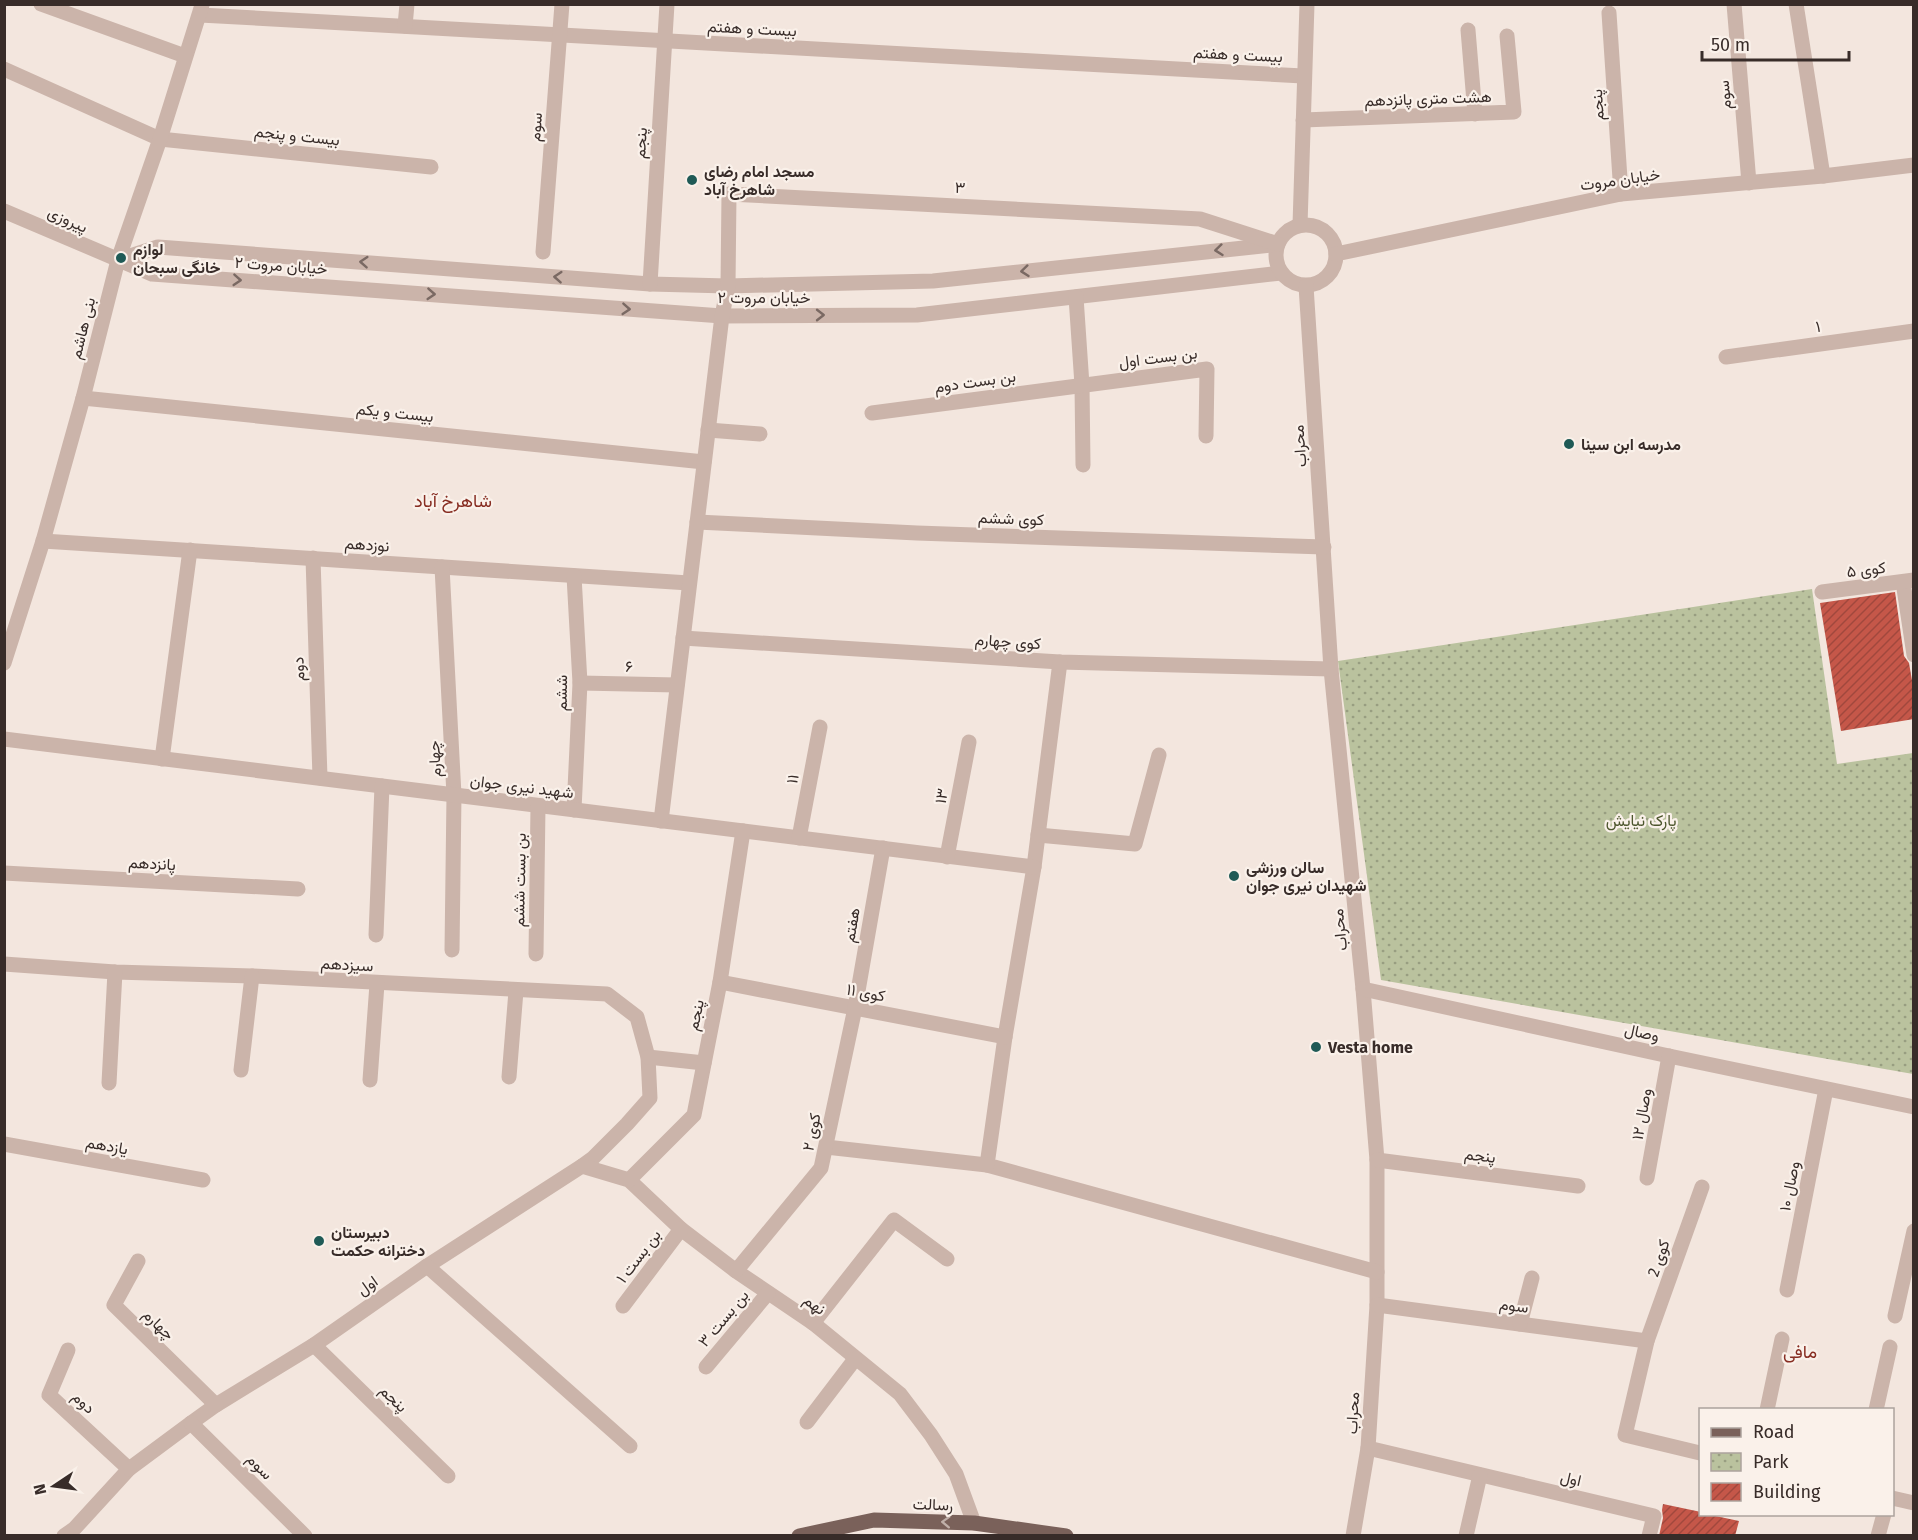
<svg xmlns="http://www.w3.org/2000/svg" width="1918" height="1540" font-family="'Fira Sans',Vazirmatn,sans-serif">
<defs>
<pattern id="park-dots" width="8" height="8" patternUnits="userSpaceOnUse" patternTransform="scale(1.5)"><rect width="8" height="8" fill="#bac29e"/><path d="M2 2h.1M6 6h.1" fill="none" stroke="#989e81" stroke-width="1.8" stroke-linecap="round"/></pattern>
<pattern id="building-hatch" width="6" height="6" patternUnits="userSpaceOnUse" patternTransform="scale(1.5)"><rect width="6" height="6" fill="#c55749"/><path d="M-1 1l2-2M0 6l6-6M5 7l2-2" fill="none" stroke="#a1483d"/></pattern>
</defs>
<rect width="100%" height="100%" fill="#f3e6de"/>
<polygon fill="url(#park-dots)" points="1812,589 1837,764 1913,753 1913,1074 1381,980 1338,661"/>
<g fill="url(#building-hatch)">
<polygon points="1895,592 1904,656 1909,663 1914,692 1914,719 1841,731 1820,603"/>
<polygon points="1663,1504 1701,1512 1701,1515 1711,1515 1739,1521 1735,1536 1659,1536 1663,1518 1662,1510"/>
</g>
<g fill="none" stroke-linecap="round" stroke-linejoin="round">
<g stroke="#cbb4aa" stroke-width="15">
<polyline points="41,4 185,56"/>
<polyline points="1734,4 1749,183"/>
<polyline points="1796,4 1823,176"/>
<polyline points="1609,13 1621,194"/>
<polyline points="200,15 1303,76"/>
<polyline points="405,26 407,4"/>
<polyline points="1468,30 1475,114"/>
<polyline points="4,69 160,139 431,167"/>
<polyline points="1303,120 1514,112 1507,36"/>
<polyline points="4,211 152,274 722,316 917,315 1281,273"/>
<polyline points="1300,225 1307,4"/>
<circle cx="1306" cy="255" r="30"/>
<polyline points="543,252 562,4"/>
<polyline points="1336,254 1621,194 1823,176 1914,165"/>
<polyline points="118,260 158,247 650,284 728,286 933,281 1272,245"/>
<polyline points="650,284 667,4"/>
<polyline points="1306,286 1331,669 1363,989 1377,1160 1377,1305 1368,1448 1353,1536"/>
<polyline points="1076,297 1082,385 1083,465"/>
<polyline points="1726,357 1914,331"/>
<polyline points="83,398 704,462"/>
<polyline points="872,413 1207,369 1206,436"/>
<polyline points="708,430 760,434"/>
<polyline points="697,522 917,533 1324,547"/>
<polyline points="43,541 689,583"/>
<polyline points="313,558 320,778"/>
<polyline points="442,567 454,795 452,950"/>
<polyline points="574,576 580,683 574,810"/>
<polyline points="1903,582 1914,655"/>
<polyline points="1822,592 1914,580"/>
<polyline points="683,638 1060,662 1331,669"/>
<polyline points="1060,662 1034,867 1005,1037 987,1165 1377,1272"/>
<polyline points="4,663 43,541 83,398 118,260 160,139 202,5"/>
<polyline points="580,683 677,685"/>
<polyline points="4,739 1034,867"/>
<polyline points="162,759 190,550"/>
<polyline points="661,821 722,316 728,286 729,194 1200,219 1278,244"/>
<polyline points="1038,835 1135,844 1159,755"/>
<polyline points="799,838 820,727"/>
<polyline points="947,857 969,742"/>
<polyline points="4,873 298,889"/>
<polyline points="376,935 382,786"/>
<polyline points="536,954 538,806"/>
<polyline points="4,964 115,972 252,976 607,994 637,1017 648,1057 650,1098 627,1124 593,1158 582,1166 427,1266 314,1345 216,1405 191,1423 129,1469 74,1529 64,1536"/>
<polyline points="720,982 1005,1037"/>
<polyline points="1363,989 1669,1056 1914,1107"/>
<polyline points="648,1057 704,1063"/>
<polyline points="241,1070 252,976"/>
<polyline points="509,1077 516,991"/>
<polyline points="370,1080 377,984"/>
<polyline points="109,1083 115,972"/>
<polyline points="4,1144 203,1180"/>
<polyline points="826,1147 987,1165"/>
<polyline points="1377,1160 1578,1186"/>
<polyline points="582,1166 629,1180 681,1229 736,1271 813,1323 900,1394 931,1435 956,1474 974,1523"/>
<polyline points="1647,1178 1669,1056"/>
<polyline points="629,1180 694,1115 720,982 743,831"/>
<polyline points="138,1261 114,1305 216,1405"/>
<polyline points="427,1266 630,1446"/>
<polyline points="736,1271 821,1168 855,1008 883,848"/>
<polyline points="1787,1290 1826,1089"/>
<polyline points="1377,1305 1647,1341"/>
<polyline points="623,1306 681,1229"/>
<polyline points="1895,1316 1914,1231"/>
<polyline points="813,1323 894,1220 947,1259"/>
<polyline points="1520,1324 1532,1278"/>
<polyline points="314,1345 448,1476"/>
<polyline points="68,1350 49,1395 129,1469"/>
<polyline points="706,1367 768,1293"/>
<polyline points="1767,1410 1782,1339"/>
<polyline points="1876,1410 1890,1347"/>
<polyline points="807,1422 855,1359"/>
<polyline points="191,1423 305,1536"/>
<polyline points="1368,1448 1654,1516 1649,1536"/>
<polyline points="1700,1453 1625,1435 1647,1341 1702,1187"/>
<polyline points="1892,1498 1914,1503"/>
<polyline points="1466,1536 1480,1475"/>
<polyline points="1878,1536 1884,1514"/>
</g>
<polyline stroke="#7a615a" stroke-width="15" points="799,1536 874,1520 974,1523 1066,1536"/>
</g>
<defs><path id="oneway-chevron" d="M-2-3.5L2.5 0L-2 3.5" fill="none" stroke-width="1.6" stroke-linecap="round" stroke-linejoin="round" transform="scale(1.5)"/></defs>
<g stroke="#7a6963">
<use href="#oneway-chevron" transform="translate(1219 250) rotate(174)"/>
<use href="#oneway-chevron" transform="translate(364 262) rotate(-176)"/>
<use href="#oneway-chevron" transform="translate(1025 271) rotate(174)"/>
<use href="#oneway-chevron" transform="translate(558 277) rotate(-176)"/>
<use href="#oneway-chevron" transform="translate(237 280) rotate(4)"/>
<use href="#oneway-chevron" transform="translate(431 294) rotate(4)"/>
<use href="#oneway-chevron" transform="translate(626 309) rotate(4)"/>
<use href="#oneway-chevron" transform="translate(820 315)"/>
</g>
<use stroke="#c0b0a9" href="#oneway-chevron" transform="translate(946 1522) rotate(-178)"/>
<g fill="#1f5a56" stroke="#faf1ea" stroke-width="2">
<circle cx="692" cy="180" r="6"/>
<circle cx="121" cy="258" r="6"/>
<circle cx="1569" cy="444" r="6"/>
<circle cx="1234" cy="876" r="6"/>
<circle cx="1316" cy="1047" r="6"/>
<circle cx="319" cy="1241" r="6"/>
</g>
<g text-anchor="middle" stroke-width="4.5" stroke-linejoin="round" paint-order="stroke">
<g font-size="16" fill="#382c29" stroke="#faf1ea">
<text transform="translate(752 28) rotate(3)" y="6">بیست و هفتم</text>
<text transform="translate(1238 54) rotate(3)" y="6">بیست و هفتم</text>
<text transform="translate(1724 95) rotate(-95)" y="6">سوم</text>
<text transform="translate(1428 98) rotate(-2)" y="6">هشت متری پانزدهم</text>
<text transform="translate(1597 105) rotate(-94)" y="6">پنجم</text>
<text transform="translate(535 127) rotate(-86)" y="6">سوم</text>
<text transform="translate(297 135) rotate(6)" y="6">بیست و پنجم</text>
<text transform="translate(640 143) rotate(-86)" y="6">پنجم</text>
<text transform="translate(1620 179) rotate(-8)" y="6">خیابان مروت</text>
<text transform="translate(960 187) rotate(3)" y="6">۳</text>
<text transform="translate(68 219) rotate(24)" y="6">پیروزی</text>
<text transform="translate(281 265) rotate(4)" y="6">خیابان مروت ۲</text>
<text x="764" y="303">خیابان مروت ۲</text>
<text transform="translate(1818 326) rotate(-8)" y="6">۱</text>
<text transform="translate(82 328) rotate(-76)" y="6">بنی هاشم</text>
<text transform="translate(1158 357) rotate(-7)" y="6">بن بست اول</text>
<text transform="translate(975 381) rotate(-8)" y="6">بن بست دوم</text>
<text transform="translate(395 412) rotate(6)" y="6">بیست و یکم</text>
<text transform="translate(1299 446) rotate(-94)" y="6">محراب</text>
<text transform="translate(1011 518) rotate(2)" y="6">کوی ششم</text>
<text transform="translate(367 544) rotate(4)" y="6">نوزدهم</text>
<text transform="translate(1866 569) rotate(-7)" y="6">کوی ۵</text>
<text transform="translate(1008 641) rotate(4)" y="6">کوی چهارم</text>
<text transform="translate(629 666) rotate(2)" y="6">۶</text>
<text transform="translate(298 669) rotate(-92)" y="6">دوم</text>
<text transform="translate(561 693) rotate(-89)" y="6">ششم</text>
<text transform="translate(434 759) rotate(-93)" y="6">چهارم</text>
<text transform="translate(792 779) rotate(-80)" y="6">۱۱</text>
<text transform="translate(522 786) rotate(7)" y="6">شهید نیری جوان</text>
<text transform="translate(941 796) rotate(-79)" y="6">۱۳</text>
<text transform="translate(152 863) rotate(3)" y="6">پانزدهم</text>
<text transform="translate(519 880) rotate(-89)" y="6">بن بست ششم</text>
<text transform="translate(851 925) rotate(-80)" y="6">هفتم</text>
<text transform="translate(1339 930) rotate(-96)" y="6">محراب</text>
<text transform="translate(347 964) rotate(3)" y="6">سیزدهم</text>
<text transform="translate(866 992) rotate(11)" y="6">کوی ۱۱</text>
<text transform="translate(695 1015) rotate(-78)" y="6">پنجم</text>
<text transform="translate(1642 1032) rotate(12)" y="6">وصال</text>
<text transform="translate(1641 1114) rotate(-80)" y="6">وصال ۱۲</text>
<text transform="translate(811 1132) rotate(-78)" y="6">کوی ۲</text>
<text transform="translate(107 1145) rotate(10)" y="6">یازدهم</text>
<text transform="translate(1480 1155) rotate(7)" y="6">پنجم</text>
<text transform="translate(1789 1186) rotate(-79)" y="6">وصال ۱۰</text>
<text transform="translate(638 1256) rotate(-53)" y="6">بن بست ۱</text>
<text transform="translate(1658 1258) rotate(-71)" y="6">کوی 2</text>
<text transform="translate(367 1285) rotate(-35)" y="6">اول</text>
<text transform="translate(815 1304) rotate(36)" y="6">نهم</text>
<text transform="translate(1514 1305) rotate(8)" y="6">سوم</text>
<text transform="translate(723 1318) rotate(-50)" y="6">بن بست ۳</text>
<text transform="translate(159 1324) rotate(44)" y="6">چهارم</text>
<text transform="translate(394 1398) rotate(44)" y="6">پنجم</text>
<text transform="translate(84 1402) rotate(43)" y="6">دوم</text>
<text transform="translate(1352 1413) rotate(-87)" y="6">محراب</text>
<text transform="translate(260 1466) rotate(45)" y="6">سوم</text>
<text transform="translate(1571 1478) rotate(13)" y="6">اول</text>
<text transform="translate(933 1504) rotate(2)" y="6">رسالت</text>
</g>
<g font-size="16" font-weight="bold" fill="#382c29" stroke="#faf1ea" text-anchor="start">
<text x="704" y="177">مسجد امام رضای<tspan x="704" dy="18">شاهرخ آباد</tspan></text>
<text x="133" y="255">لوازم<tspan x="133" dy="18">خانگی سبحان</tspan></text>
<text x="1581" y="450">مدرسه ابن سینا</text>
<text x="1246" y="873">سالن ورزشی<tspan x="1246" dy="18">شهیدان نیری جوان</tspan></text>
<text x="1328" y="1053">Vesta home</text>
<text x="331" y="1238">دبیرستان<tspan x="331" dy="18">دخترانه حکمت</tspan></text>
</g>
<g font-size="16" fill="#4d562d" stroke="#faf1ea">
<text x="1641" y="826">پارک نیایش</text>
</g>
<g font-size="18" fill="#872d22" stroke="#faf1ea">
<text x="453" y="507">شاهرخ آباد</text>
<text x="1800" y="1358">مافی</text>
</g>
</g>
<rect width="1918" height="1540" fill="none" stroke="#382c29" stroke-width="12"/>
<rect x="1699" y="1408" width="195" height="108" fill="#faf1ea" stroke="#aca29d" stroke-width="1.5"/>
<rect x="1711" y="1428" width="30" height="9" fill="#7a615a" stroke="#aca29d" stroke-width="1.5"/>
<text x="1753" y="1438" font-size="18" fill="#382c29">Road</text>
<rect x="1711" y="1453" width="30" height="18" fill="url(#park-dots)" stroke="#aca29d" stroke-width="1.5"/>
<text x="1753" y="1468" font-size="18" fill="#382c29">Park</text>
<rect x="1711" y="1483" width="30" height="18" fill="url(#building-hatch)" stroke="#aca29d" stroke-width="1.5"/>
<text x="1753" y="1498" font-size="18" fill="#382c29">Building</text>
<g transform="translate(54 1486) rotate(257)" stroke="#faf1ea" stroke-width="4.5" paint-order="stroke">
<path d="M0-4.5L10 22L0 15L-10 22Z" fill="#382c29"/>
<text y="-9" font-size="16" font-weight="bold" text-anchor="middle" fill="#382c29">N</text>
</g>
<path d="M1702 51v9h147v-9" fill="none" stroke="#382c29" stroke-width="3"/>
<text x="1711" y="51" font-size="18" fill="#382c29" stroke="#faf1ea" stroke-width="4.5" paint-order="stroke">50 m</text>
</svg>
